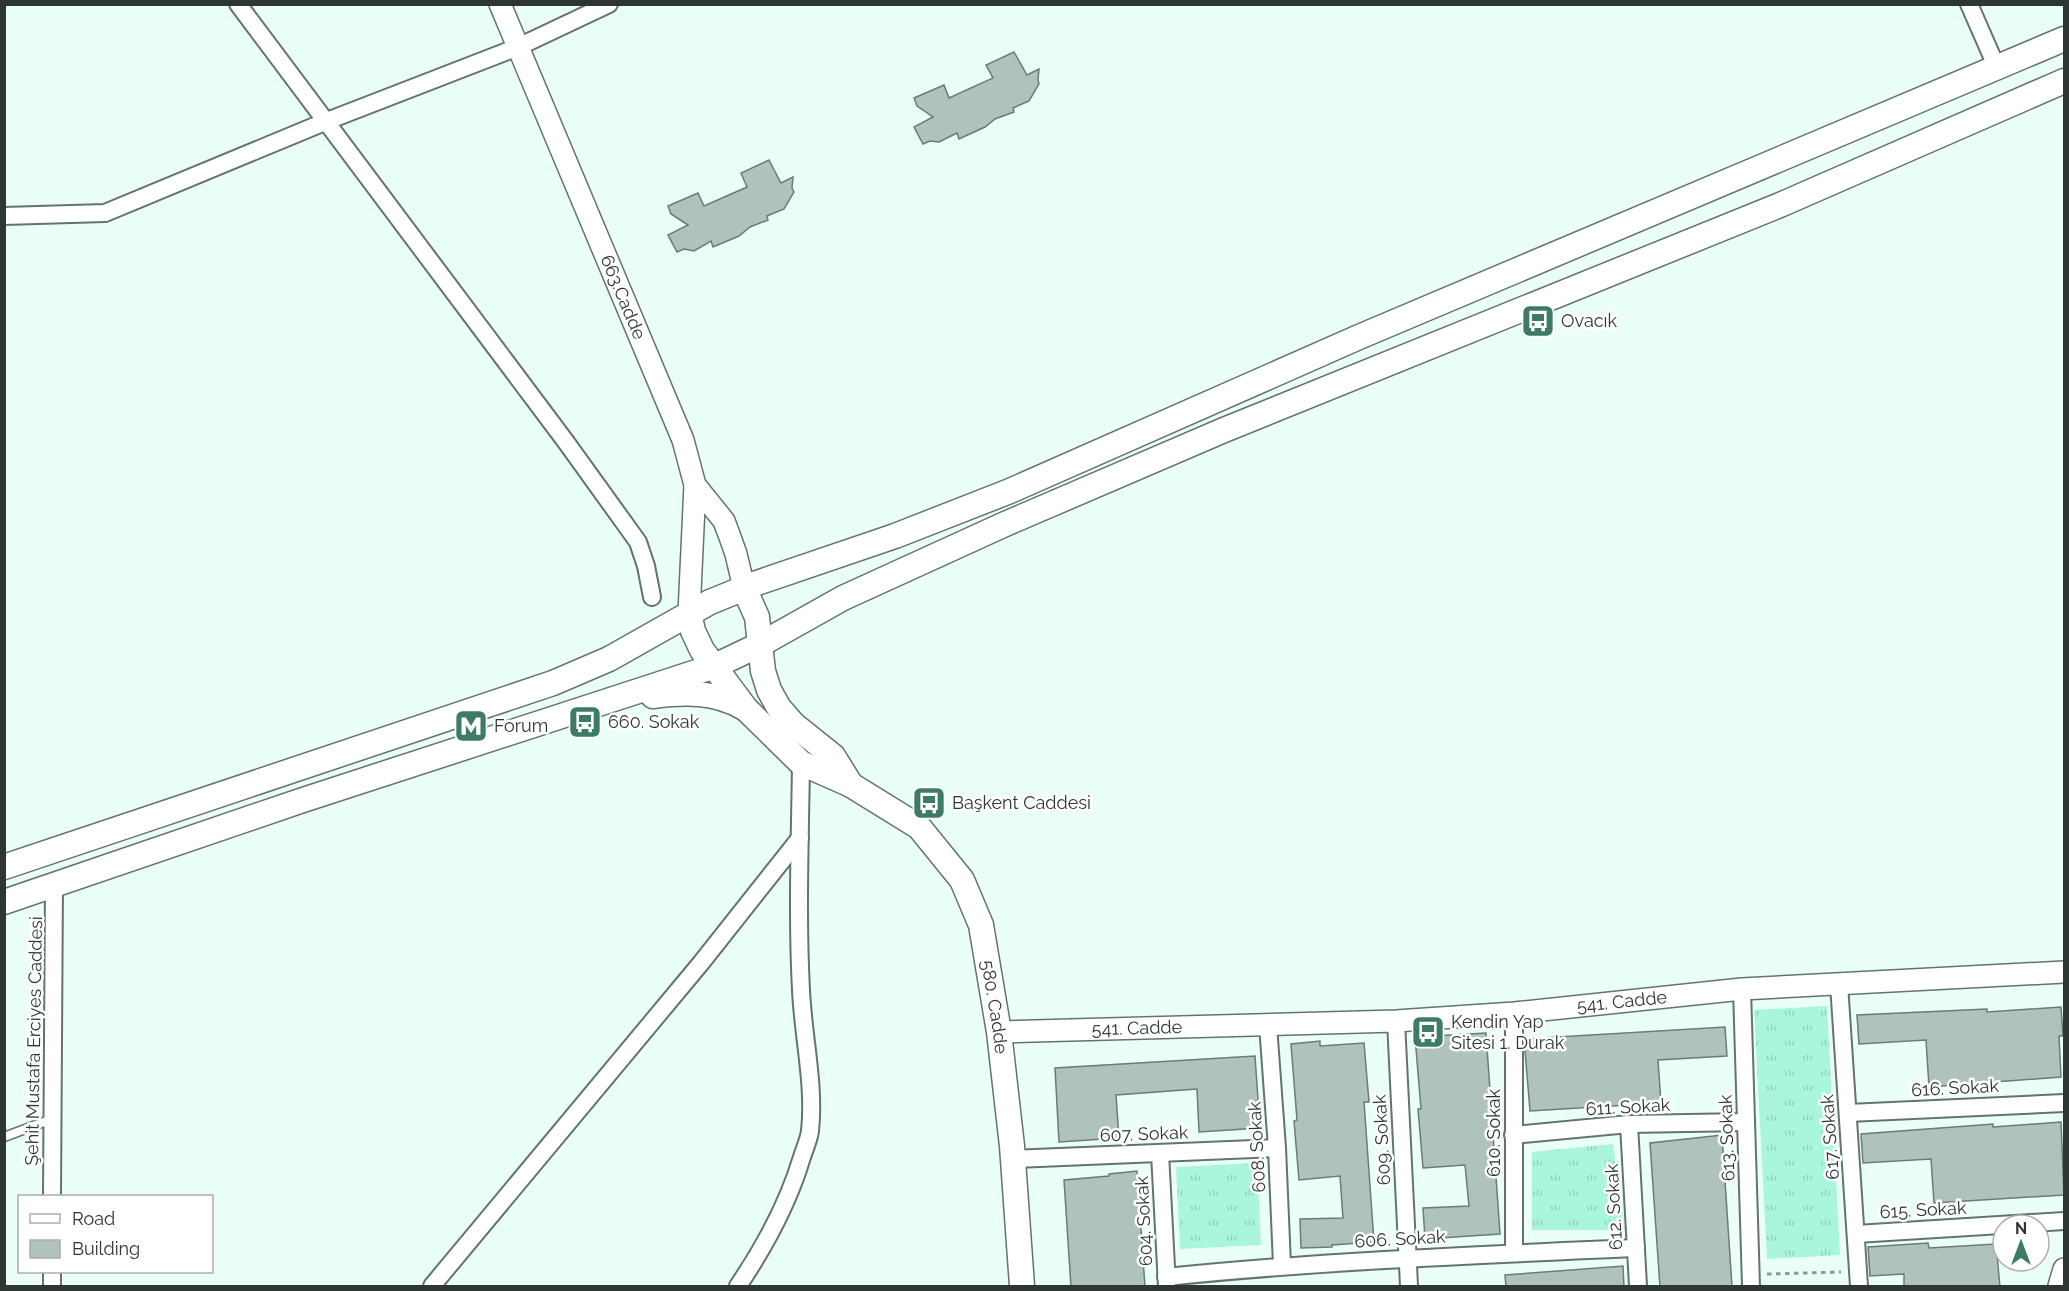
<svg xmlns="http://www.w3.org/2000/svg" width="2069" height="1291" font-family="Raleway,sans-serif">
<defs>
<pattern id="grass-tufts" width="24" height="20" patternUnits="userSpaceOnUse" patternTransform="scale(1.5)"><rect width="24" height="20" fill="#aaf6db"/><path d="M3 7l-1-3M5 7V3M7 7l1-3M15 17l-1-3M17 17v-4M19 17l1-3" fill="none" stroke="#93d4bc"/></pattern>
</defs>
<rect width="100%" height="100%" fill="#eafff6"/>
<g fill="url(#grass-tufts)">
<polygon points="1827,1006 1840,1255 1767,1259 1754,1010"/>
<polygon points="1613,1144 1625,1230 1532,1230 1532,1152"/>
<polygon points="1257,1163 1261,1245 1180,1249 1176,1167"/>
</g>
<g fill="#afc3bb" stroke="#6a7c75" stroke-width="1.5">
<polygon points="1014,52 1027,75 1039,69 1038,80 1039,84 1029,101 1013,108 1014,112 995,119 985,127 959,139 957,133 939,142 930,141 923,144 914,127 933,117 917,106 914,98 944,85 949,98 993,78 986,65"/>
<polygon points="769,160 781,183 793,177 792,188 794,192 784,209 767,216 768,220 750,227 739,236 713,247 711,241 694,251 684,249 677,252 668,235 688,225 671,214 668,206 698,193 704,206 747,187 741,173"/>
<polygon points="2061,1007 2063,1036 2059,1036 2061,1077 1929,1087 1926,1040 1859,1044 1857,1015 1987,1009 1987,1012"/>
<polygon points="1725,1027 1727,1056 1658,1060 1661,1103 1530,1111 1524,1039"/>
<polygon points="1486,1033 1500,1234 1425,1239 1423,1208 1469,1206 1465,1165 1423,1168 1418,1109 1421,1109 1415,1037"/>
<polygon points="1320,1041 1320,1046 1364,1043 1369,1102 1364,1102 1374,1242 1332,1245 1332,1247 1301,1248 1300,1219 1343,1218 1340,1176 1299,1180 1294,1121 1297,1120 1291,1044"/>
<polygon points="1255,1056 1260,1128 1199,1132 1197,1089 1116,1095 1119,1138 1059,1142 1055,1068"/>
<polygon points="2061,1122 2064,1195 1934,1203 1931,1159 1863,1163 1861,1134 1993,1124 1993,1127"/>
<polygon points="1722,1135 1732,1287 1660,1287 1650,1143"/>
<polygon points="1137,1171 1145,1287 1071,1287 1064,1180 1109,1176 1109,1174"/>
<polygon points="1928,1243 1929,1248 1996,1244 2000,1287 1904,1287 1904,1274 1870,1276 1868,1247"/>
<polygon points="1623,1266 1624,1287 1506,1287 1505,1275"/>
</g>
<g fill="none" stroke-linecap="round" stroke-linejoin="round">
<g stroke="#62756d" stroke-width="11">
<polyline id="service" points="4,1137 52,1119"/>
</g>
<g stroke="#62756d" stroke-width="20">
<g id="minor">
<polyline points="238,4 566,442 638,542 646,566 652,597"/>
<polyline points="1969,4 1997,68"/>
<polyline points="4,216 105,213 327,121 518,47 609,4"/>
<polyline points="1839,984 1859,1286"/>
<polyline points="1742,989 1751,1286"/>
<polyline points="1514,1013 1514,1253"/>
<polyline points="1396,1021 1409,1286"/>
<polyline points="1268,1025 1277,1148 1282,1265"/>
<polyline points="1848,1113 2064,1103"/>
<polyline points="1629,1124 1638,1286"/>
<polyline points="1513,1135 1629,1124 1746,1122"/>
<polyline points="1160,1153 1167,1286"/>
<polyline points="1013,1159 1277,1148"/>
<polyline points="52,1196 54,885"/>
<polyline points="1856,1234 2064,1221"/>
<polyline points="52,1272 52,1286"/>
<path d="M1166 1277C1323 1261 1479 1255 1636 1248"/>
<polyline points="432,1286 701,963 800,838"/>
<path d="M738 1286C765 1246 788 1204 802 1157 805 1148 809 1139 810 1131 815 1084 803 1037 801 990 797 915 800 839 801 763"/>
</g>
</g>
<g stroke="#62756d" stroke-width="24">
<g id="tertiary">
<path id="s1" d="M500 4 683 440 695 485 724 521 730 537 736 554 744 588"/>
<polyline points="689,613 695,485"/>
<path id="s2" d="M999 1032 1396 1021 1514 1013 1742 989 2064 972"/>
<polyline points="2059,1286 2064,1269"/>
</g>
</g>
<g stroke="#62756d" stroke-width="27">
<g id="secondary">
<polyline points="744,588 757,617 763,671 769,690 779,708 793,724 833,756 851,785"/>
<path id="s3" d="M689 613 693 631 702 650 746 709 801 763 851 785 919 827 962 880 981 925 999 1032 1012 1146 1022 1286"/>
<path d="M653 696C685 692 715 691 744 708"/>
<polyline points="4,867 553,683 609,659 710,602 757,583 895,536 1010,491 1359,337 2064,39"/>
<polyline points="4,902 303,800 715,666 761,644 843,598 1003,525 1224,430 1780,205 2064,81"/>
</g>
</g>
<polyline stroke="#8b9993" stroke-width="3" stroke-dasharray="4.5 4.5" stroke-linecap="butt" points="1767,1274 1841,1272"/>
<use href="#service" stroke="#fff" stroke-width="8"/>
<use href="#minor" stroke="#fff" stroke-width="16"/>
<use href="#tertiary" stroke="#fff" stroke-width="21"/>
<use href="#secondary" stroke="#fff" stroke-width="24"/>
</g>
<defs>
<g id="bus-square" transform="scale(1.725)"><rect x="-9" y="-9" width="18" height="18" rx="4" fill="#3e7b67" stroke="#fff"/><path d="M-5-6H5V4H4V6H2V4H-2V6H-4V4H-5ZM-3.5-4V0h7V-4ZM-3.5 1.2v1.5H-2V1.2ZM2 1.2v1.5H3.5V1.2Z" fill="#fff"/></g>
<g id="metro-square" transform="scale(1.725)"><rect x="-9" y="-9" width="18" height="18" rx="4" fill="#3e7b67" stroke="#fff"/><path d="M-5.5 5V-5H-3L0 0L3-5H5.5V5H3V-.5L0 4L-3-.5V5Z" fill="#fff"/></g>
</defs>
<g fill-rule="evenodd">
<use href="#bus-square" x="1538" y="321"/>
<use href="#bus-square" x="585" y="722"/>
<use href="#metro-square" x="471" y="726"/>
<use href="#bus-square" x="929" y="803"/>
<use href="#bus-square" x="1428" y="1032"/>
</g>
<g text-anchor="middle" stroke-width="5" stroke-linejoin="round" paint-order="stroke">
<g font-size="18" fill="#2e3633" stroke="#fff">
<text dy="6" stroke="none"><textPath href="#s1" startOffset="318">663.Cadde</textPath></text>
<text dy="6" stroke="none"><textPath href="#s2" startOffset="624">541. Cadde</textPath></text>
<text dy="6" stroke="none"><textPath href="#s3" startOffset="525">580. Cadde</textPath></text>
<text dy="6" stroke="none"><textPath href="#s2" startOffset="138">541. Cadde</textPath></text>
<text transform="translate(34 1041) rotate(-89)" y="6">Şehit Mustafa Erciyes Caddesi</text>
<text transform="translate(1955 1088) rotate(-3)" y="6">616. Sokak</text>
<text transform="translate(1628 1107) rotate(-3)" y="6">611. Sokak</text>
<text transform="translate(1494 1133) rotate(-90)" y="6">610. Sokak</text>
<text transform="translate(1144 1134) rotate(-2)" y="6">607. Sokak</text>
<text transform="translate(1830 1137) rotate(-94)" y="6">617. Sokak</text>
<text transform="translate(1727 1138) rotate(-92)" y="6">613. Sokak</text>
<text transform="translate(1382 1140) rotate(-93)" y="6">609. Sokak</text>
<text transform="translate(1257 1147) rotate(-93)" y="6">608. Sokak</text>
<text transform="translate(1614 1207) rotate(-93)" y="6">612. Sokak</text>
<text transform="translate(1923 1210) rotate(-3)" y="6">615. Sokak</text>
<text transform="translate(1144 1221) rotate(-93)" y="6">604. Sokak</text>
<text transform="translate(1400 1239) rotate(-3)" y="6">606. Sokak</text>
</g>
<g font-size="18" fill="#2e3633" stroke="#fff" text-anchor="start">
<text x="1561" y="327">Ovacık</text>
<text x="608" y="728">660. Sokak</text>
<text x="494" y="732">Forum</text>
<text x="952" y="809">Başkent Caddesi</text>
<text x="1451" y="1028">Kendin Yap<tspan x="1451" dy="21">Sitesi 1. Durak</tspan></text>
</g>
</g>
<rect width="2069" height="1291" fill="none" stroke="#2e3633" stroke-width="12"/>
<rect x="18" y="1195" width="195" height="78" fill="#ffffff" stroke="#abafad" stroke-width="1.5"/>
<rect x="30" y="1214" width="30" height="9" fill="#ffffff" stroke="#abafad" stroke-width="1.5"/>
<text x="72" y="1225" font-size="18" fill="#2e3633">Road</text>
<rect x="30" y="1240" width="30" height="18" fill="#afc3bb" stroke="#abafad" stroke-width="1.5"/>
<text x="72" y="1255" font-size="18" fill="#2e3633">Building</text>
<g transform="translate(2021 1243)"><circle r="28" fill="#ffffff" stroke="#abafad" stroke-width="1.5"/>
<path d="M0-4.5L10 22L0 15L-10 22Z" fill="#3e7b67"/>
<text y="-9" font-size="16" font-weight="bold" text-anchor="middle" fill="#2e3633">N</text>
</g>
</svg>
